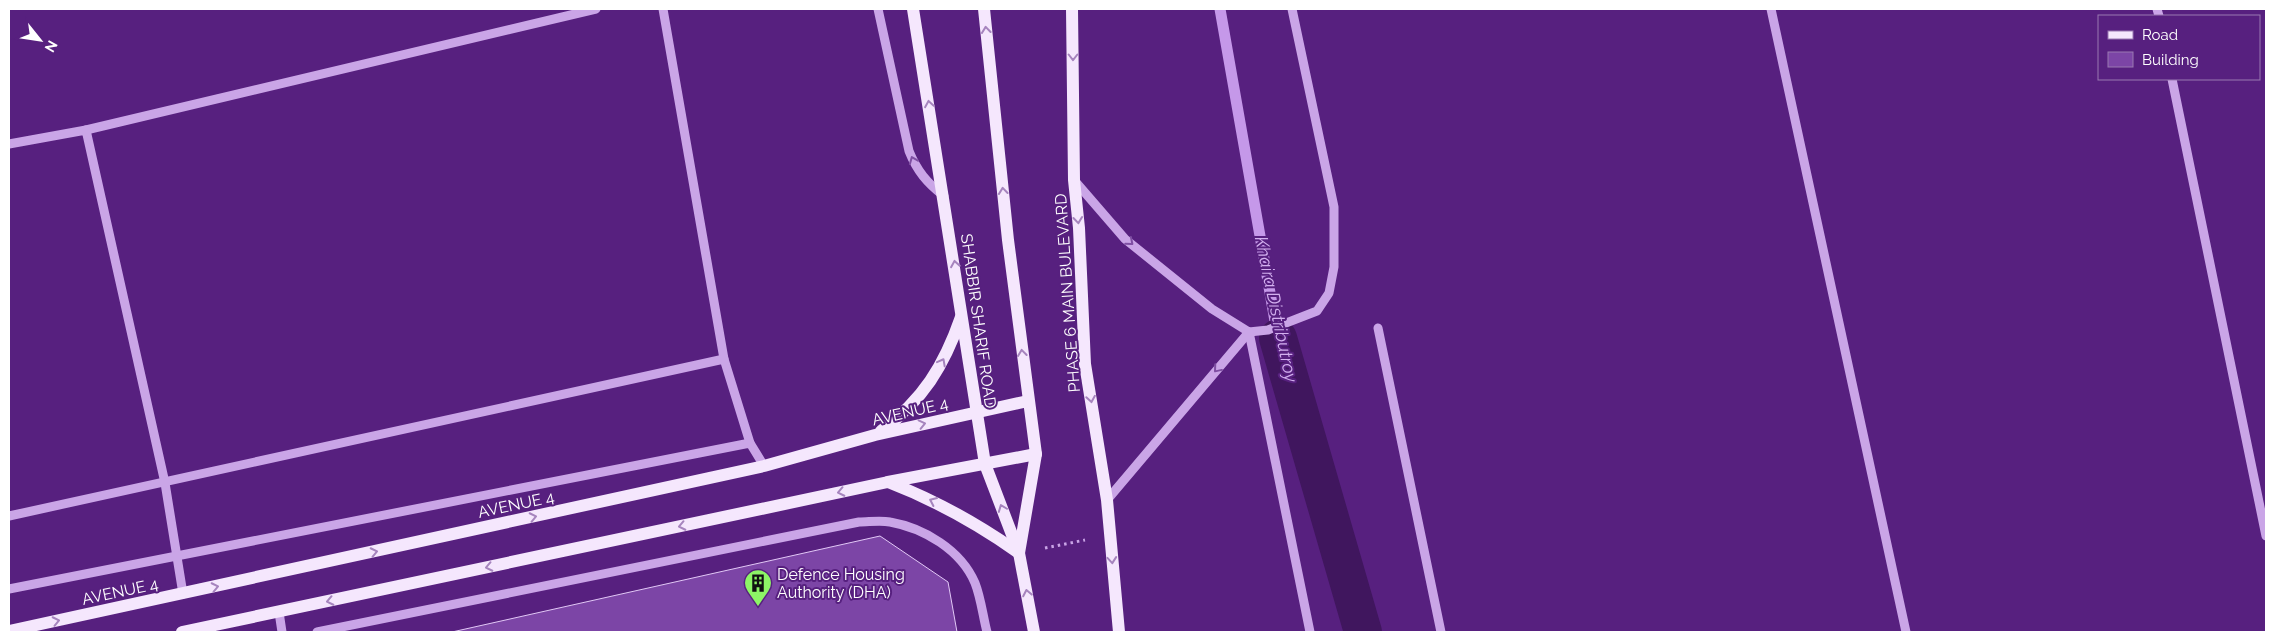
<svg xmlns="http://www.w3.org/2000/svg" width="2275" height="641" font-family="Raleway,sans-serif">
<rect width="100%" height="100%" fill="#57207f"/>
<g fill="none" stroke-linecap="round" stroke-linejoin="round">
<polyline stroke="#c598e9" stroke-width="11" points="1220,9 1278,338"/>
<polyline stroke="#40165e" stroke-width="38" points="1278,338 1363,632"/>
</g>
<polygon fill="#7c45a6" stroke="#e2c8f6" points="880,536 948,582 957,632 452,632"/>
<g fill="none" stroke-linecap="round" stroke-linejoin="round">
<polyline stroke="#caa5e7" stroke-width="3" stroke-dasharray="2.5 4" stroke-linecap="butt" points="1045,548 1085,540"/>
<g stroke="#caa5e7" stroke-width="9">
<polyline points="663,9 724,359"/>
<path d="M878 9 909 151C917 171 927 183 944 196"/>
<polyline points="1771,9 1906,632"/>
<polyline points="2157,9 2159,16"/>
<polyline points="2172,79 2266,536"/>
<polyline points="86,130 596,9"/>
<polyline points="9,144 86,130 165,483 183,594"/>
<polyline points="1074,180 1125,239 1212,309 1249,332 1268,330 1317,311 1329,293 1334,267 1334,207 1292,9"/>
<polyline points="1378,328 1441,632"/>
<polyline points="1249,332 1310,632"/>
<polyline points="1107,500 1249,332"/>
<polyline points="9,516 724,359 750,443"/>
<polyline points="9,589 750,443 764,466"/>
<polyline points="279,612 282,632"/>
<path d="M317 632 859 522C869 522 880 520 890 522 924 528 961 550 975 583 981 598 983 617 987 632"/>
</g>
<g stroke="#f5e7fd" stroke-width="12">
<polyline points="913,9 985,464 1019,553 1034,632"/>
<polyline points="984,9 1008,240 1036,454 1019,553"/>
<polyline points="1072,9 1074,180 1079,228 1085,364 1107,500 1119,632"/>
<path d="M881 431C923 400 944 366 961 317"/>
<path d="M888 482C935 500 978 524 1019 553"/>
<polyline points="9,631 764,466 875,435 1028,401"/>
<polyline points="182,632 888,482 1036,454"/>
</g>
</g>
<defs><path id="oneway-chevron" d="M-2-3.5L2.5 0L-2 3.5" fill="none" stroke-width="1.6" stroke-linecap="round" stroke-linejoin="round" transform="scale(1.25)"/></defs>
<g stroke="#a684be">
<use href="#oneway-chevron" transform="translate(986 30) rotate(-96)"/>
<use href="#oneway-chevron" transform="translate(1073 57) rotate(90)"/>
<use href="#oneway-chevron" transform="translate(929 104) rotate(-99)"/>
<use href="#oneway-chevron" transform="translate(1003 191) rotate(-96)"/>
<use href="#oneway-chevron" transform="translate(1078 220) rotate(84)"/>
<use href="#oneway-chevron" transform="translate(955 264) rotate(-99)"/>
<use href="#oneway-chevron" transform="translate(1022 353) rotate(-97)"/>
<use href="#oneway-chevron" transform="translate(942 362) rotate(-62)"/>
<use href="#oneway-chevron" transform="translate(1091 399) rotate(81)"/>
<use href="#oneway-chevron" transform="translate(922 424) rotate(-13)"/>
<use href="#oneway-chevron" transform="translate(841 492) rotate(168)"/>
<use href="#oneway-chevron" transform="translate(933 501) rotate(-155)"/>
<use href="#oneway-chevron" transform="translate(1002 508) rotate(-111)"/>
<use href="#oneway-chevron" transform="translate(533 517) rotate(-12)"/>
<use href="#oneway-chevron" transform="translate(682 526) rotate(168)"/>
<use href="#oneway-chevron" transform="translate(374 552) rotate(-12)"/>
<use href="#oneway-chevron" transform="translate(1112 560) rotate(85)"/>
<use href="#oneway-chevron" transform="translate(489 567) rotate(168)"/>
<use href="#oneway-chevron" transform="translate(215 587) rotate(-12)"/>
<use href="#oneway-chevron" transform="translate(1027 593) rotate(-101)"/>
<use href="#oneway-chevron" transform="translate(330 601) rotate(168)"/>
<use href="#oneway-chevron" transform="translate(56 621) rotate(-12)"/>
</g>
<g stroke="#7f4fa3">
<use href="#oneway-chevron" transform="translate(913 160) rotate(-112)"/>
<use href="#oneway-chevron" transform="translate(1130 242) rotate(40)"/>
<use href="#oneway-chevron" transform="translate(1217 369) rotate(130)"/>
</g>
<defs>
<g id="building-pin" transform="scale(1.4375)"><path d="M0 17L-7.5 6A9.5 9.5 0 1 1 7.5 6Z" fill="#8df466" stroke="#57207f"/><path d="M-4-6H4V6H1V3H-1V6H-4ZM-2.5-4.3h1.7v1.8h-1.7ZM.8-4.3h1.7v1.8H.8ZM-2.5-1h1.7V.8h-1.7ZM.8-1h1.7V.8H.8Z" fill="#111"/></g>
</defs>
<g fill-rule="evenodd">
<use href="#building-pin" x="758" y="583"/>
</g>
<g text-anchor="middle" stroke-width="4" stroke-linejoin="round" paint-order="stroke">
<g font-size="16" fill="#fff" stroke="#57207f">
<text transform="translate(1067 293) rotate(-94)" y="6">PHASE 6 MAIN BULEVARD</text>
<text transform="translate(979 321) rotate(82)" y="6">SHABBIR SHARIF ROAD</text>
<text transform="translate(910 411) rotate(-13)" y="6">AVENUE 4</text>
<text transform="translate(516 504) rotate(-12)" y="6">AVENUE 4</text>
<text transform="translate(120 591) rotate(-12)" y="6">AVENUE 4</text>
</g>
<g font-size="16" fill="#fff" stroke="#57207f" text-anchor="start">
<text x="777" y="580">Defence Housing<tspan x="777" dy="18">Authority (DHA)</tspan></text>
</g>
<g font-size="18" font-style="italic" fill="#d3b0ef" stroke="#57207f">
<text transform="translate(1276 309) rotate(78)" y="6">Khaira Distributroy</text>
</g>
</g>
<rect width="2275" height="641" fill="none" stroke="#ffffff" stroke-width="20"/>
<rect x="2098" y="15" width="162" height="65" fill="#57207f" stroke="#9a79b2"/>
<rect x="2108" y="31" width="25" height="8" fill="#f5e7fd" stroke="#9a79b2"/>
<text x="2142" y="40" font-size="15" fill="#ffffff">Road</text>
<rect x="2108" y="52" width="25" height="15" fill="#7c45a6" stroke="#9a79b2"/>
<text x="2142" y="65" font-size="15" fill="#ffffff">Building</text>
<g transform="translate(40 40) rotate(120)" stroke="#57207f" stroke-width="4" paint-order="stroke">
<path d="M0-4L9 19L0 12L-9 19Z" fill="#ffffff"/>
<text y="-8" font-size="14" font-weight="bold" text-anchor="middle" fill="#ffffff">N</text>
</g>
</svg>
